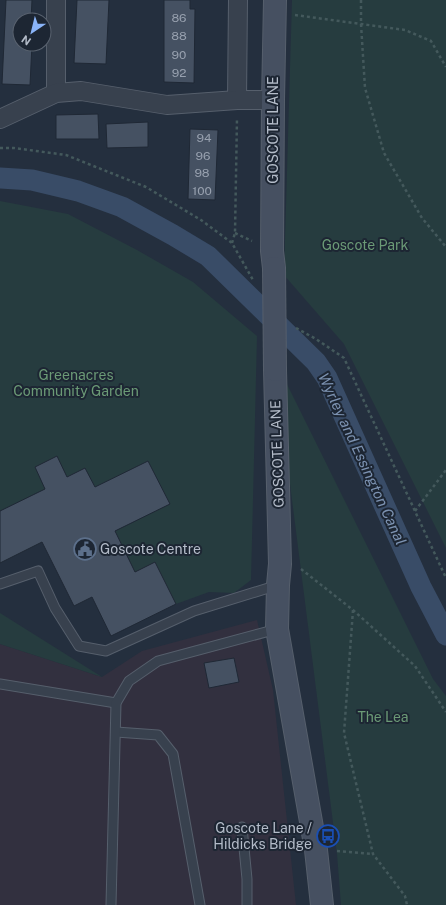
<svg xmlns="http://www.w3.org/2000/svg" width="446" height="905" font-family="'Public Sans',sans-serif">
<rect width="100%" height="100%" fill="#242f3e"/>
<polygon fill="#32303f" points="257,620 273,690 296,905 0,905 0,644 102,677 142,651"/>
<g fill="#263c3f">
<polygon points="292,0 446,0 446,548 344,344 284,275"/>
<polygon points="0,201 68,214 137,250 193,282 257,336 251,580 234,593 209,592 176,604 155,562 135,572 115,531 170,504 148,462 95,487 85,468 67,477 57,456 35,467 45,489 0,511"/>
<polygon points="274,358 433,679 446,696 446,905 341,905 337,854"/>
<polygon points="0,613 102,677 0,644"/>
</g>
<g fill="none" stroke-linecap="round" stroke-linejoin="round">
<polyline stroke="#394c67" stroke-width="21" points="0,178 32,180 78,191 122,207 173,235 208,256 316,362 327,378 421,587 446,635"/>
</g>
<g fill="#455162" stroke="#1f2835">
<polygon points="6,0 32,0 31,20 20,20 20,44 32,44 30,85 2,84"/>
<polygon points="77,0 109,0 106,64 74,63"/>
<polygon points="164,0 190,0 190,9 195,9 194,83 164,82"/>
<polygon points="98,114 99,139 56,139 56,115"/>
<polygon points="148,122 148,147 107,148 106,124"/>
<polygon points="190,129 218,130 215,200 188,199"/>
<polygon points="57,456 67,477 85,468 95,487 148,461 170,504 115,531 135,572 155,562 176,604 111,636 92,597 74,606 42,542 0,563 0,511 45,489 35,467"/>
<polygon points="234,658 239,682 209,688 204,663"/>
</g>
<g fill="none" stroke-linecap="round" stroke-linejoin="round">
<g stroke="#565f6c" stroke-width="11">
<g id="lane">
<polyline points="0,584 38,571 55,608 79,646 106,651 194,611 278,585"/>
<polyline points="0,684 116,703"/>
<polyline points="116,732 158,735 173,754 200,905"/>
<polyline points="242,827 247,879 247,905"/>
<polyline points="111,905 116,703 129,681 158,661 277,629"/>
</g>
</g>
<g stroke="#565f6c" stroke-width="20">
<g id="street">
<polyline points="56,0 56,93"/>
<polyline points="237,100 238,0"/>
<polyline points="0,119 56,93 81,91 167,105 237,100 273,100"/>
</g>
</g>
<g stroke="#565f6c" stroke-width="24">
<g id="secondary">
<polyline points="274,268 272,251 273,100 275,0"/>
<polyline points="275,370 280,564 278,585 277,629 316,850 322,905"/>
</g>
</g>
<g stroke="#44595c" stroke-width="2.5" stroke-dasharray="3 3" stroke-linecap="butt">
<polyline points="361,0 361,24 365,88 384,153 422,218 446,247"/>
<polyline points="295,15 405,30 431,41 446,67"/>
<polyline points="0,148 14,148 66,155 146,187 201,220 232,243 253,280"/>
<polyline points="235,233 252,241"/>
<polyline points="232,243 235,233 237,118"/>
<polyline points="296,328 316,339 344,358 446,578"/>
<polyline points="415,511 446,470"/>
<polyline points="301,569 353,610 415,666 446,712"/>
<polyline points="353,610 344,733 373,854 405,896 407,905"/>
<polyline points="337,851 373,854"/>
</g>
<use href="#lane" stroke="#38414e" stroke-width="9"/>
<use href="#street" stroke="#38414e" stroke-width="18"/>
<use href="#secondary" stroke="#465061" stroke-width="22"/>
<g stroke="#565f6c" stroke-width="24" stroke-linecap="butt">
<polyline id="secondary-bridge" points="274,268 275,370"/>
</g>
<use href="#secondary-bridge" stroke="#465061" stroke-width="22"/>
</g>
<defs>
<g id="civic-ring" transform="scale(1.15)"><circle r="9.5" fill="#1d2633" stroke="#5c6f8a" stroke-width="1.5"/><path d="M-.6-6.5H3V-4.5H.6V-3L4-1V1h2V6H-6V1h2V-1L-.6-3ZM-1.2 2.5V6h2.4V2.5Z" fill="#5c6f8a"/></g>
<g id="bus-ring" transform="scale(1.15)"><circle r="9.5" fill="#1d2633" stroke="#1a4fb4" stroke-width="1.5"/><path d="M-5-6H5V4H4V6H2V4H-2V6H-4V4H-5ZM-3.5-4V0h7V-4ZM-3.5 1.2v1.5H-2V1.2ZM2 1.2v1.5H3.5V1.2Z" fill="#1a4fb4"/></g>
</defs>
<g fill-rule="evenodd">
<use href="#civic-ring" x="85" y="549"/>
<use href="#bus-ring" x="328" y="836"/>
</g>
<g text-anchor="middle" stroke-width="4" stroke-linejoin="round" paint-order="stroke">
<g font-size="12" fill="#98a1af">
<text x="179" y="22">86</text>
<text x="179" y="40">88</text>
<text x="179" y="59">90</text>
<text x="179" y="77">92</text>
<text x="204" y="142">94</text>
<text x="203" y="160">96</text>
<text x="202" y="177">98</text>
<text x="202" y="195">100</text>
</g>
<g font-size="14" fill="#b4bcc9" stroke="#1d2633">
<text transform="translate(273 130) rotate(-90)" y="5">GOSCOTE LANE</text>
<text transform="translate(277 454) rotate(-92)" y="5">GOSCOTE LANE</text>
</g>
<g font-size="14" fill="#6b9a76" stroke="#1d2633">
<text x="365" y="250">Goscote Park</text>
<text x="76" y="380">Greenacres<tspan x="76" dy="16">Community Garden</tspan></text>
<text x="383" y="722">The Lea</text>
</g>
<g font-size="14" fill="#b4bcc9" stroke="#1d2633" text-anchor="start">
<text x="100" y="554">Goscote Centre</text>
<text x="312" y="833" text-anchor="end">Goscote Lane /<tspan x="312" dy="16">Hildicks Bridge</tspan></text>
</g>
<g font-size="15" font-style="italic" fill="#7c92b1" stroke="#1d2633">
<text transform="translate(362 459) rotate(65)" y="5">Wyrley and Essington Canal</text>
</g>
</g>
<g transform="translate(32 32) rotate(215)"><circle r="19" fill="#1d2633" stroke="#59626f"/>
<path d="M0-3L7 15L0 10L-7 15Z" fill="#8ab4f8"/>
<text y="-6" font-size="11" font-weight="bold" text-anchor="middle" fill="#b4bcc9">N</text>
</g>
</svg>
